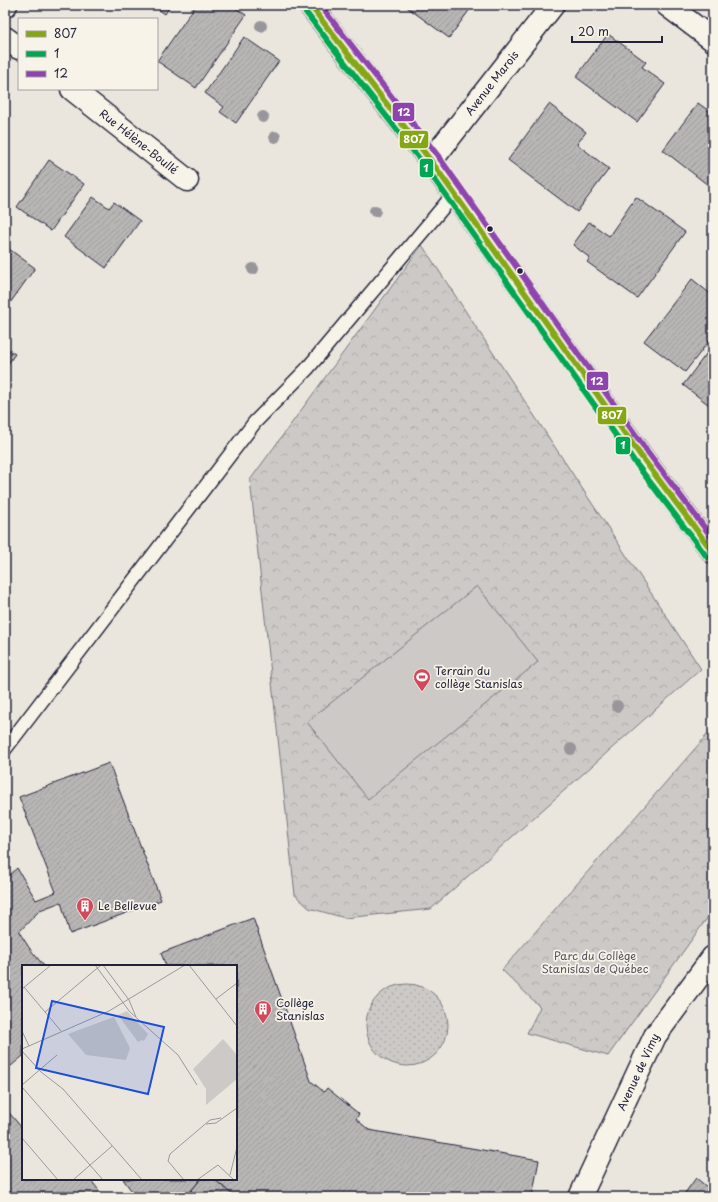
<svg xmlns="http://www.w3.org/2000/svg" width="718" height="1202" font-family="'Playpen Sans',sans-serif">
<defs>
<pattern id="grass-dots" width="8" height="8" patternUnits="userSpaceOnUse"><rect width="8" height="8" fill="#cdc9c6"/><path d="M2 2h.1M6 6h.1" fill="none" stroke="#b0acab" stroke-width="1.8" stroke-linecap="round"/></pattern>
<pattern id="park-crowns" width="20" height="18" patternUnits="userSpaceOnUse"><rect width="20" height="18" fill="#cdc9c6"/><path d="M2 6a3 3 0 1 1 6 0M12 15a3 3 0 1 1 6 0" fill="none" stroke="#b0acab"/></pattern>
<pattern id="building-hatch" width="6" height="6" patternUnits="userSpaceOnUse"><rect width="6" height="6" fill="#b8b6b5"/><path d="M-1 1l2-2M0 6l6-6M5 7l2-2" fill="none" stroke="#9e9c9d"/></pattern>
</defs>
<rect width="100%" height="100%" fill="#eae6de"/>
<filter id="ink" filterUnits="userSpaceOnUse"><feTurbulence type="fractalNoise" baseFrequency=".025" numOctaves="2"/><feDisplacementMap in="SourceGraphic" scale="8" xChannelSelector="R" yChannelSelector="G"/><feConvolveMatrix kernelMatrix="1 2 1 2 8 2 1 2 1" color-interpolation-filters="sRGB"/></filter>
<g filter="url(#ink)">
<circle fill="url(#grass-dots)" stroke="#787680" cx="407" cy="1025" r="41"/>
<g fill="url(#park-crowns)" stroke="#787680">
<polygon points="422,245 701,669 431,909 345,918 309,908 295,895 250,480"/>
<polygon points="713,728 713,910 608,1056 527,1033 540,1007 502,970"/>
</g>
<polygon fill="#cdc9c6" stroke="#787680" points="477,586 538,662 368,799 307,722"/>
<g fill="url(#building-hatch)" stroke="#22223b">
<polygon points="152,5 171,5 165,14"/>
<polygon points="196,5 231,5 246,15 196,88 157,61"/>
<polygon points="404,5 473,5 449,38"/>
<polygon points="608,34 646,62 642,67 665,84 637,122 576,77"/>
<polygon points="244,37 279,61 236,123 220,112 224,107 205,93"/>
<polygon points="698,103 713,114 713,189 663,150"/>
<polygon points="549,104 586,132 577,144 609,169 577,212 508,160"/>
<polygon points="49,160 84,184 51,231 17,207"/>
<polygon points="93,197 109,208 114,202 140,221 106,268 64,237"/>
<polygon points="636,197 685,232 637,298 587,262 590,258 573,245 589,222 609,236"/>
<polygon points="5,246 35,268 10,303 5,300"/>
<polygon points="692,279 713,296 713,336 685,372 644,341"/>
<polygon points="712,346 713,346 713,408 683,385"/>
<polygon points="5,347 15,354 5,368"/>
<polygon points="109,763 161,900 70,934 61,902 40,910 19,932 30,949 44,966 23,966 23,1056 11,1066 5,1058 5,879 17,868 36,900 56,892 19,797"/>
<polygon points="253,918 311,1081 324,1092 327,1088 359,1114 356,1119 369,1130 539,1160 532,1197 235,1197 214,1179 236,1179 236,966 166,966 161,953"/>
<polygon points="5,1108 22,1128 23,1127 23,1179 90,1179 101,1193 97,1197 5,1197"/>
<polygon points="696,1178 713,1192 713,1197 682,1197"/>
<polygon points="123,1179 201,1179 186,1197 136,1197"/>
<polygon points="201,1179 214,1179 235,1197 186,1197"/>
</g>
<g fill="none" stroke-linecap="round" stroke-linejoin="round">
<g stroke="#22223b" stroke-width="16">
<polyline id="lane" points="5,749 255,422 307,369 454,194"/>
</g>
<g stroke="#22223b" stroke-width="25">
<g id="street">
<polyline points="667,5 713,40"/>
<polyline points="5,6 6,5"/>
<polyline points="5,38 19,48"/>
<path id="s1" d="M72 89 187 180"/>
<path id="s2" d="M431 161 553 5"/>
<path id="s3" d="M580 1197 655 1036 713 957"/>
</g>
</g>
<g stroke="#22223b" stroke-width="25">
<polyline id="secondary" points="310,5 431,161 641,456 713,552"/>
</g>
<use href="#lane" stroke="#f7f3e8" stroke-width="13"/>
<use href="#street" stroke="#f7f3e8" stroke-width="22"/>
<use href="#secondary" stroke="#f7f3e8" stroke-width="22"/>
<g stroke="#f7f3e8" stroke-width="9">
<polyline id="bus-1" points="310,5 431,161 641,456 713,552"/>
</g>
<g stroke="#f7f3e8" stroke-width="9">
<polyline id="bus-2" points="304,10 425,166 634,461 707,557"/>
</g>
<g stroke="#f7f3e8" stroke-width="9">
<polyline id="bus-3" points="320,5 438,156 647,451 713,539"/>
</g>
<use href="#bus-1" stroke="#85a714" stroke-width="6"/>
<use href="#bus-2" stroke="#00a651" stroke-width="6"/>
<use href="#bus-3" stroke="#8e44ad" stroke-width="6"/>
</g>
<g fill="#98969b">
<circle cx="261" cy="26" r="6"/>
<circle cx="263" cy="117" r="6"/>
<circle cx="275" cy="137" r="6"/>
<circle cx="375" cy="211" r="6"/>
<circle cx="253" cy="269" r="6"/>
<circle cx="617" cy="706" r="6"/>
<circle cx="571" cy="749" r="6"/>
</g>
</g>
<defs>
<g id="stadium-pin" transform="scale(0.9)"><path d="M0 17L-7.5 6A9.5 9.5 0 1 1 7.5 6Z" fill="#d1495b" stroke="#f7f3e8"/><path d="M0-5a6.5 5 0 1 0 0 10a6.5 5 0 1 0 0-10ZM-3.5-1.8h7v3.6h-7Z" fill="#fff"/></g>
<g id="building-pin" transform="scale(0.9)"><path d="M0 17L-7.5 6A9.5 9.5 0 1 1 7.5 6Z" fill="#d1495b" stroke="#f7f3e8"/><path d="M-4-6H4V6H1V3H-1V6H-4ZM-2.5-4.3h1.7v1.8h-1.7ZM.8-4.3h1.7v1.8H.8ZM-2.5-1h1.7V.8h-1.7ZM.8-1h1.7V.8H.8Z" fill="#fff"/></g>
</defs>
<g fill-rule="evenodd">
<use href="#stadium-pin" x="422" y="677"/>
<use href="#building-pin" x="85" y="906"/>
<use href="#building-pin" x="263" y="1009"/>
</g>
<g fill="#22223b" stroke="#f7f3e8" stroke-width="1.5">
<circle cx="490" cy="229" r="3.5"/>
<circle cx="520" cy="271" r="3.5"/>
</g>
<g text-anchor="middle" stroke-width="3.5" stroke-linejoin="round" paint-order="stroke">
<g font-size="11" fill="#22223b" stroke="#f7f3e8">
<text dy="4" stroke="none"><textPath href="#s2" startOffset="99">Avenue Marois</textPath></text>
<text dy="4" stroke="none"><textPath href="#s1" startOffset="85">Rue Hélène-Boullé</textPath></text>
<text dy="4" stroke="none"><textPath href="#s3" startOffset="138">Avenue de Vimy</textPath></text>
</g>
<g font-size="11" fill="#22223b" stroke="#f7f3e8" text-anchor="start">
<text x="435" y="675">Terrain du<tspan x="435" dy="13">collège Stanislas</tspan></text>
<text x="98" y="910">Le Bellevue</text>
<text x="276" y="1007">Collège<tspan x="276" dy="13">Stanislas</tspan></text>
</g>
<g font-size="11" fill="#555465" stroke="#f7f3e8">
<text x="595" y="960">Parc du Collège<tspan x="595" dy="13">Stanislas de Québec</tspan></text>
</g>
</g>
<g transform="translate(22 965)">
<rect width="215" height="215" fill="#eae6de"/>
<path d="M105 46 126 69 122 76 120 75 116 77 96 50ZM92 52 108 83 104 95 64 90 46 69ZM201 74 215 90V114L184 140V124L171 104Z" fill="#cdc9c6"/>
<path d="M88 67 97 86 88 90 79 71Z" fill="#cdc9c6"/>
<path fill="none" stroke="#9a989d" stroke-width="1" d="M73 0 108 47 156 90 175 120M81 0 107 35 114 52M167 0 215 61M2 22 39 66M0 24 29 0M194 34 215 18M23 47 79 0M0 66 7 81M0 84 87 46 163 0M0 86 19 107 41 124 120 215M0 120 35 90M0 122 81 215M184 159 194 158 215 143M0 173 36 215M208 210 215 182M51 215 90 181M162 215 146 196 148 189 188 155 199 153M175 215 196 200 212 215"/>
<path fill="#1d4ed8" fill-opacity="0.15" stroke="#1d4ed8" stroke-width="2" d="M30 36 142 62 126 129 14 103Z"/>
<rect width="215" height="215" fill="none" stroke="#22223b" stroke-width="2"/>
</g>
<g stroke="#f7f3e8" stroke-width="1.5">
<rect x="392" y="102" width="23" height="20" rx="4" fill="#8e44ad"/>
<rect x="399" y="130" width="30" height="19" rx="4" fill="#85a714"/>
<rect x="419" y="158" width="15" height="20" rx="4" fill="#00a651"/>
<rect x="586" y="371" width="23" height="20" rx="4" fill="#8e44ad"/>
<rect x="597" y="406" width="30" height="19" rx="4" fill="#85a714"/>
<rect x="615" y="436" width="16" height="19" rx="4" fill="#00a651"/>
</g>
<g font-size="11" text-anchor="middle" font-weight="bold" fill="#fff">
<text x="404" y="116">12</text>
<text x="414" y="143">807</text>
<text x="426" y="172">1</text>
<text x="597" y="385">12</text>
<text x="612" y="419">807</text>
<text x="623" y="449">1</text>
</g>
<rect width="718" height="1202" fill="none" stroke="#f7f3e8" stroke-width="20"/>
<rect x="10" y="10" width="698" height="1182" fill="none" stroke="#22223b" stroke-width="1.5" filter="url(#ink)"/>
<rect x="18" y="18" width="140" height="72" fill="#f7f3e8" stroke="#a29fa3"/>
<rect x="26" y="31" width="20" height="6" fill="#85a714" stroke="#a29fa3"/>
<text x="54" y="38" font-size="12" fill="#22223b">807</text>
<rect x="26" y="51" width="20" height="6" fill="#00a651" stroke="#a29fa3"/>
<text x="54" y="58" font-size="12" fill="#22223b">1</text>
<rect x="26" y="71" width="20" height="6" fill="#8e44ad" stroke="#a29fa3"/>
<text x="54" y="78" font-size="12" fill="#22223b">12</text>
<path d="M572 36v6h90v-6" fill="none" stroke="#22223b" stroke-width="2"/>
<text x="578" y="36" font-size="12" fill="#22223b" stroke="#f7f3e8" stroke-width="3" paint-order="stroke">20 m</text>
</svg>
